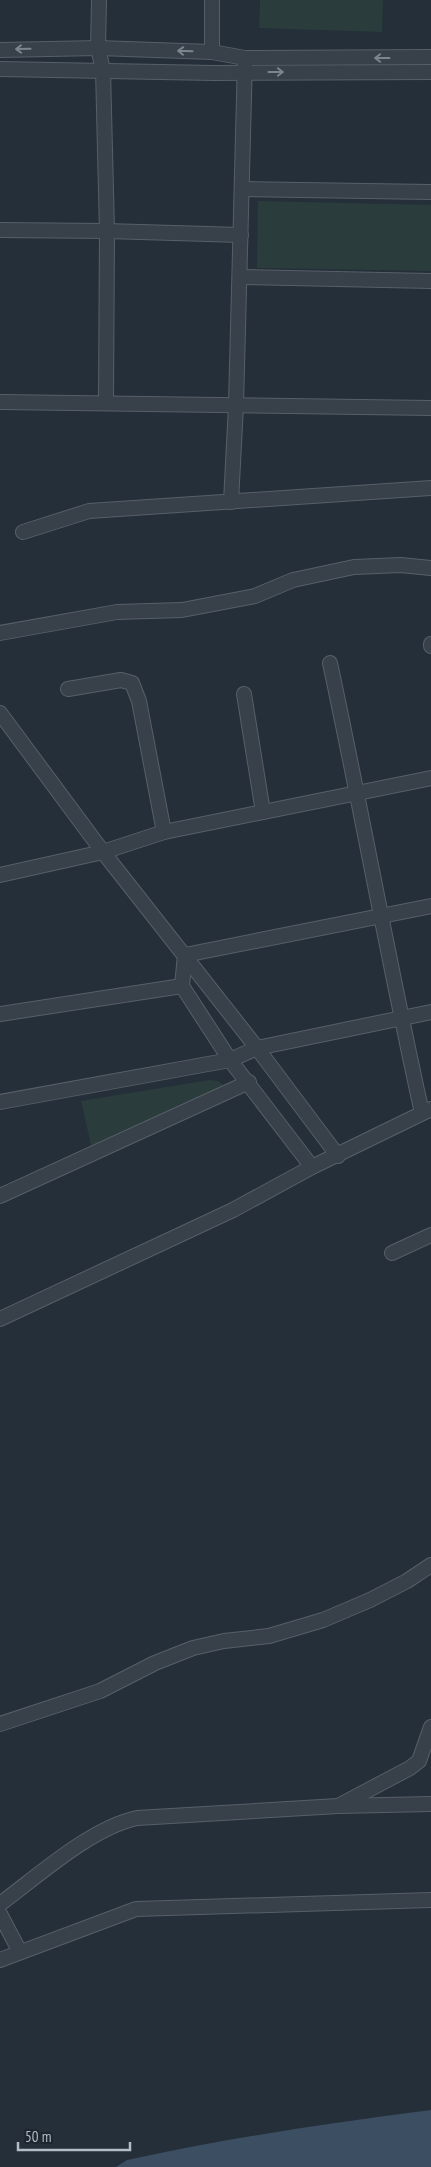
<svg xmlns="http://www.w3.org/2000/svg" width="431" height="2167" font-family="'PT Sans Narrow',sans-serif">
<rect width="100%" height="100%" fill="#252f39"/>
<g fill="#2a3d3c">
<polygon points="260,0 383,0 382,32 259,28"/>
<polygon points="258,201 431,205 431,271 257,268"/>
<path d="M210 1080C218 1081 222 1081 225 1089L94 1158 81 1101Z"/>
</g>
<path fill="#3c4e61" d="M431 2110V2167H116L127 2160C228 2138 329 2123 431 2110Z"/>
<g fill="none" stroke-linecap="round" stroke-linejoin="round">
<g stroke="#575f68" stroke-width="16">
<g id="street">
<polyline points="99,0 98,48 103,70 107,231 106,403"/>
<polyline points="0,50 98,48 212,52 245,58 431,57"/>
<polyline points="212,52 212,0"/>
<polyline points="0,69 214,73 431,72"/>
<polyline points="242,189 431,192"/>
<polyline points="0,230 107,231 241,235"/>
<polyline points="240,277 431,281"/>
<polyline points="0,402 431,408"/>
<polyline points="231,502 236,405 245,58"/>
<polyline points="23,532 89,511 431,488"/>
<polyline points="0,633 117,612 182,610 255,596 293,580 354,567 401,565 431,568"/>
<polyline points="431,644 431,646"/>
<path d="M330 663C362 813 389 964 422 1113"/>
<polyline points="68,689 121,680 132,683 139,701 164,832"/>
<polyline points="244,694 263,812"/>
<polyline points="0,713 103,852 257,1048 338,1156"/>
<polyline points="0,875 103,852 164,832 431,778"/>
<polyline points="185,955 182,986 230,1060 257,1048 431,1012"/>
<polyline points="185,955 431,906"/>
<polyline points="0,1014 182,986"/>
<polyline points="0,1102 230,1060 312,1167"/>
<polyline points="0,1196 249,1082"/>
<polyline points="392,1253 431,1235"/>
<polyline points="0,1319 233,1210 312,1167 431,1109"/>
<polyline points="0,1724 100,1691 155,1663 193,1648 224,1641 269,1636 323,1620 370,1600 407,1581 431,1565"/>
<polyline points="340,1805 410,1768 419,1761 431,1727"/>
<path d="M0 1904C39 1875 91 1828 137 1818L338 1806 431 1804"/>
<polyline points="0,1914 20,1952"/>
<polyline points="0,1960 136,1909 431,1900"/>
</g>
</g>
<use href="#street" stroke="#38414a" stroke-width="14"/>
</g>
<defs><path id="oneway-shaft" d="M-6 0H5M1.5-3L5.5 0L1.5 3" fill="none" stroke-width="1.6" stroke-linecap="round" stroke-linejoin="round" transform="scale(1.25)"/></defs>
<g stroke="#7c858e">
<use href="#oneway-shaft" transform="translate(23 49) rotate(179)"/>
<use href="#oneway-shaft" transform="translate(185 51) rotate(-178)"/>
<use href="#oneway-shaft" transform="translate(382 58) rotate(180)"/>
<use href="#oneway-shaft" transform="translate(276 72)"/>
</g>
<path d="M18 2142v8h112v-8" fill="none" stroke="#b4bcc5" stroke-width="2.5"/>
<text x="25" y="2142" font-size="15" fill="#b4bcc5" stroke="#1e262f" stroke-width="4" paint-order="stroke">50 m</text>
</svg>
